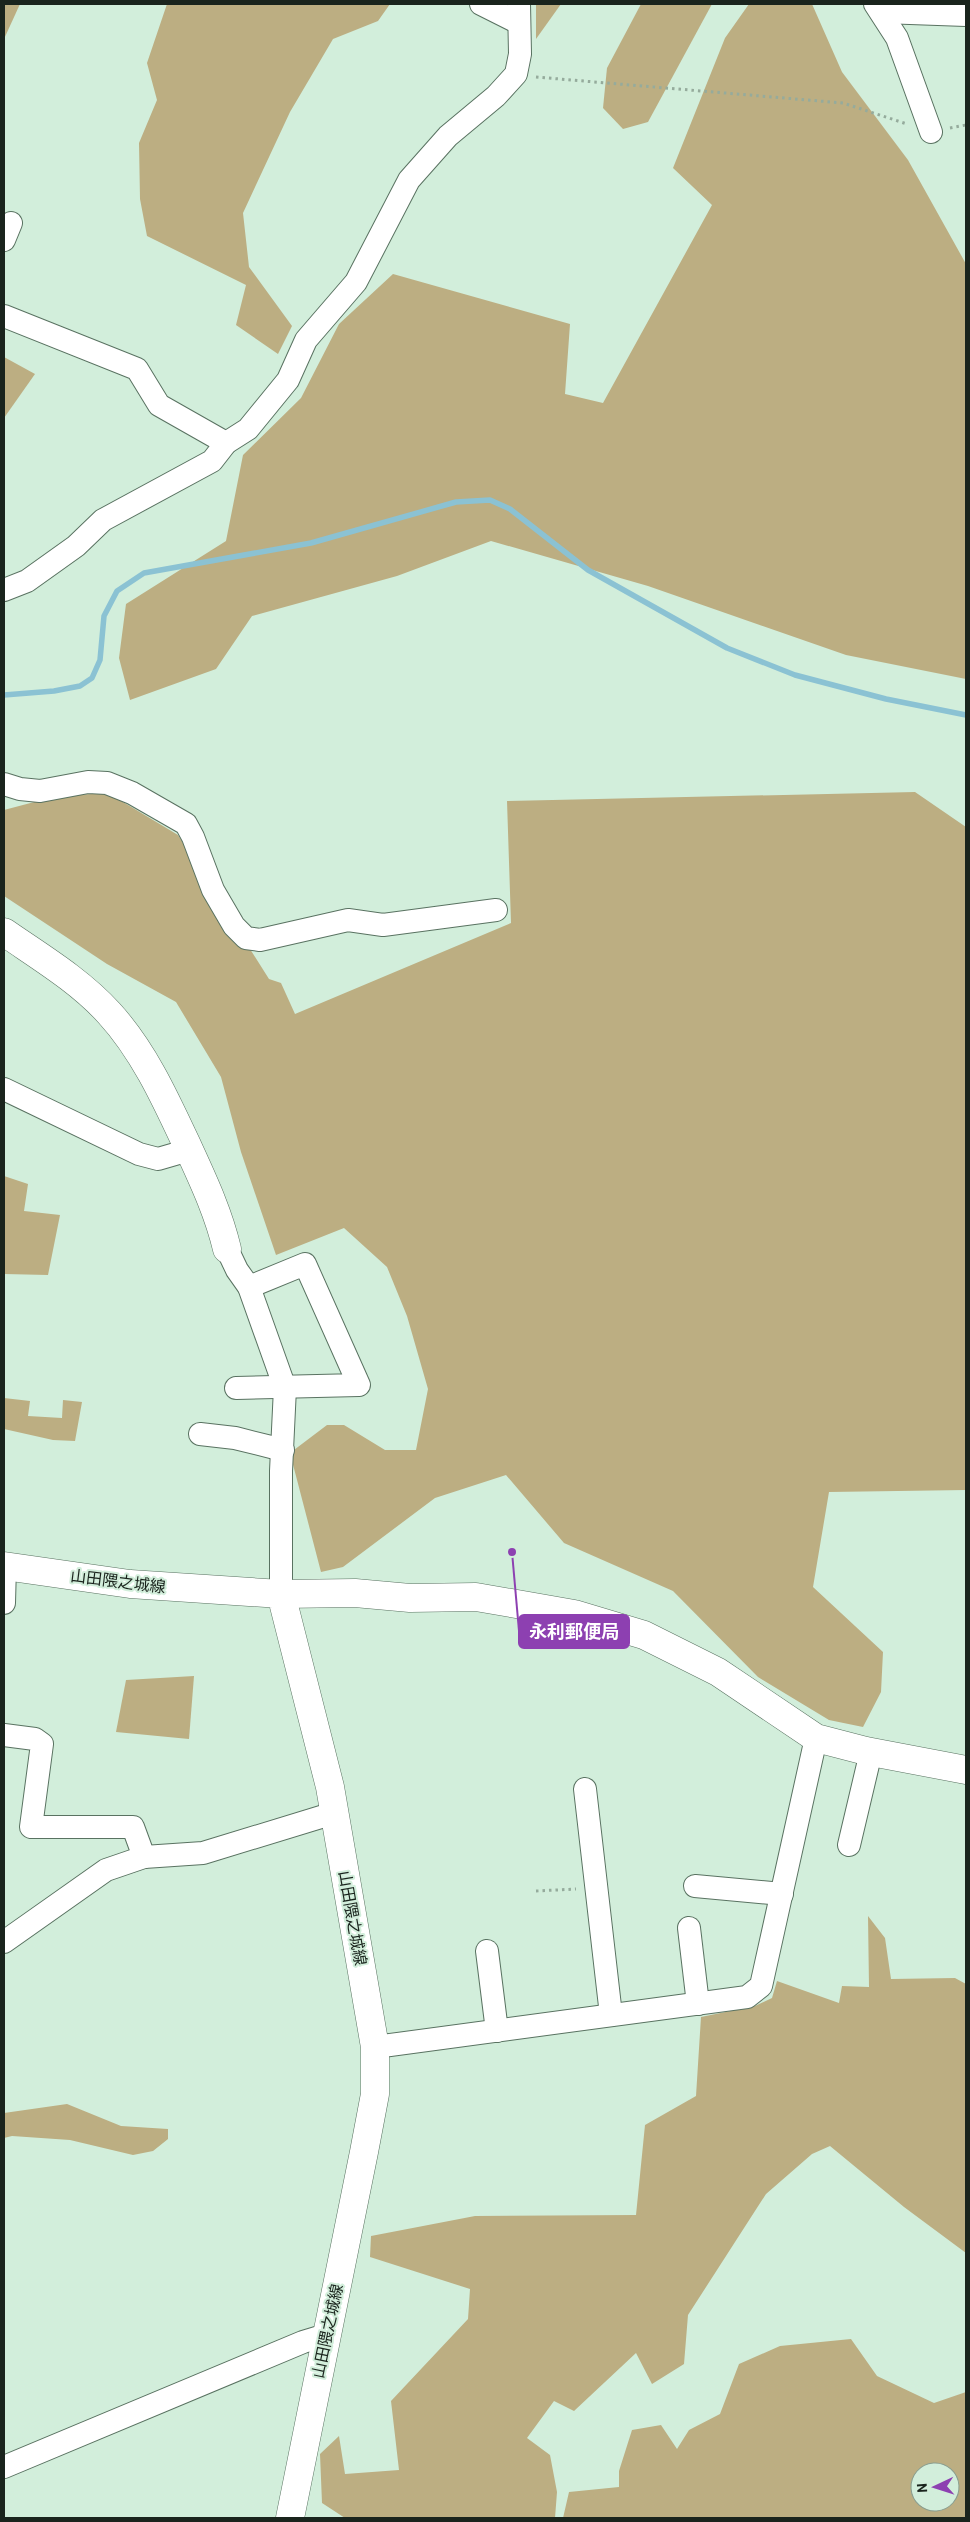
<svg xmlns="http://www.w3.org/2000/svg" width="970" height="2522" font-family="Barlow,'Noto Sans JP',sans-serif">
<rect width="100%" height="100%" fill="#d2eedb"/>
<g fill="#bcae82" fill-rule="evenodd">
<polygon points="4,4 20,4 4,39"/>
<polygon points="167,4 390,4 378,21 333,39 290,112 243,213 249,267 292,326 278,354 236,325 246,285 147,236 140,199 139,143 157,100 147,63"/>
<polygon points="536,4 561,4 536,39"/>
<polygon points="641,4 712,4 648,122 623,129 603,108 607,68"/>
<polygon points="749,4 812,4 842,72 908,160 966,264 966,679 846,655 648,586 491,541 397,576 252,616 216,669 130,700 119,658 126,604 226,541 243,455 301,398 339,324 393,274 570,324 565,394 603,403 712,205 673,168 725,38"/>
<polygon points="4,357 35,374 4,418"/>
<polygon points="915,792 966,827 966,1490 829,1492 813,1587 883,1652 881,1692 863,1727 829,1720 758,1677 673,1591 564,1543 506,1475 435,1498 343,1567 321,1572 290,1453 327,1425 344,1425 385,1450 416,1450 428,1389 407,1316 387,1267 344,1228 276,1255 241,1152 221,1077 176,1002 107,964 4,896 4,810 57,796 108,793 178,835 269,979 281,983 295,1014 511,923 507,801"/>
<polygon points="4,1176 28,1184 24,1211 60,1215 48,1275 4,1274"/>
<polygon points="4,1398 30,1401 28,1416 62,1418 63,1400 82,1402 75,1441 53,1440 4,1429"/>
<polygon points="194,1676 189,1739 116,1732 126,1680"/>
<polygon points="868,1916 885,1938 891,1979 955,1978 966,1984 966,2253 904,2207 830,2146 812,2154 766,2194 688,2315 684,2364 652,2384 636,2353 574,2411 554,2401 527,2438 550,2455 557,2492 555,2518 345,2518 322,2503 320,2454 339,2436 345,2474 399,2470 391,2401 468,2319 470,2289 370,2257 371,2236 475,2216 636,2215 645,2125 696,2096 701,2017 755,2006 772,1998 777,1981 839,2003 842,1986 869,1987"/>
<polygon points="67,2104 121,2126 168,2129 168,2139 153,2151 133,2155 70,2140 12,2136 4,2138 4,2113"/>
<path d="M851 2339 877 2376 934 2403 966 2392V2518H563L569 2492 619 2487V2471L632 2430 661 2425 677 2449 689 2430 720 2414 739 2364 780 2346ZM920 2472H950V2502H920Z"/>
</g>
<g fill="none" stroke-linecap="round" stroke-linejoin="round">
<polyline stroke="#8bc2d3" stroke-width="5.5" points="4,695 54,691 80,686 92,678 100,660 104,616 117,591 144,573 311,543 456,502 490,500 510,509 588,570 727,648 795,675 886,699 966,715"/>
<g stroke="#597261" stroke-width="24">
<g id="minor">
<polyline points="481,4 519,23"/>
<polyline points="875,4 897,38 931,132"/>
<polyline points="882,12 966,15"/>
<polyline points="4,240 11,223"/>
<polyline points="4,316 137,369 159,405 226,443"/>
<polyline points="4,590 27,581 76,546 103,520 212,461 226,443 248,429 288,380 306,340 356,282 409,180 448,136 496,96 516,74 520,54 519,4"/>
<polyline points="4,784 20,789 40,791 88,782 107,783 132,793 186,824 193,837 213,890 234,926 246,938 260,940 348,920 383,925 496,910"/>
<polyline points="4,1089 139,1154 158,1159 189,1150"/>
<polyline points="227,1249 237,1270 249,1287 285,1388 281,1471 281,1594"/>
<polyline points="236,1388 359,1385 305,1264 249,1287"/>
<polyline points="200,1434 235,1438 283,1450"/>
<polyline points="4,1603 5,1566"/>
<polyline points="4,1735 35,1739 42,1744 31,1827 133,1827 144,1857 203,1853 334,1813"/>
<polyline points="585,1789 611,2015"/>
<polyline points="849,1845 871,1752"/>
<polyline points="695,1886 782,1894"/>
<polyline points="689,1928 698,2004"/>
<polyline points="4,1942 106,1870 144,1857"/>
<polyline points="487,1951 497,2031"/>
<polyline points="375,2047 747,1997 761,1986 816,1738"/>
<polyline points="4,2467 303,2342 326,2335"/>
</g>
</g>
<g stroke="#597261" stroke-width="29">
<g id="tertiary">
<path d="M4 932C40 957 79 980 109 1013 143 1050 165 1098 186 1143 202 1178 218 1211 227 1249"/>
<polyline points="281,1594 355,1593 410,1598 476,1597 574,1614 644,1635 718,1672 816,1738 866,1751 966,1770"/>
</g>
</g>
<g stroke="#597261" stroke-width="29">
<polyline id="secondary" points="4,1566 130,1584 281,1594 330,1787 375,2047 375,2094 364,2152 290,2518"/>
</g>
<g stroke="#95ab9c" stroke-width="3" stroke-dasharray="2.5 4" stroke-linecap="butt">
<polyline points="536,77 843,103 907,124"/>
<polyline points="950,128 966,125"/>
<polyline points="536,1891 576,1889"/>
</g>
<use href="#minor" stroke="#fff" stroke-width="22"/>
<use href="#tertiary" stroke="#fff" stroke-width="28"/>
<use href="#secondary" stroke="#fff" stroke-width="28"/>
</g>
<g text-anchor="middle" stroke-width="4" stroke-linejoin="round" paint-order="stroke">
<g font-size="16" fill="#1a241d" stroke="#d2eedb">
<text transform="translate(118 1581) rotate(7)" y="6">山田隈之城線</text>
<text transform="translate(353 1918) rotate(80)" y="6">山田隈之城線</text>
<text transform="translate(327 2331) rotate(-78)" y="6">山田隈之城線</text>
</g>
</g>
<path fill="none" stroke="#8d40b1" stroke-width="2" d="M512 1552L519 1631"/>
<circle fill="#8d40b1" stroke="#d2eedb" stroke-width="2" cx="512" cy="1552" r="5"/>
<rect fill="#8d40b1" stroke="#8d40b1" stroke-width="2" x="519" y="1615" width="110" height="33" rx="5"/>
<g font-size="18" text-anchor="middle" font-weight="bold" fill="#fff">
<text x="574" y="1638">永利郵便局</text>
</g>
<rect width="970" height="2522" fill="none" stroke="#1a241d" stroke-width="10"/>
<g transform="translate(935 2487) rotate(266)"><circle r="24" fill="#d2eedb" stroke="#889d8f"/>
<path d="M0-4L9 19L0 12L-9 19Z" fill="#8d40b1"/>
<text y="-8" font-size="14" font-weight="bold" text-anchor="middle" fill="#1a241d">N</text>
</g>
</svg>
